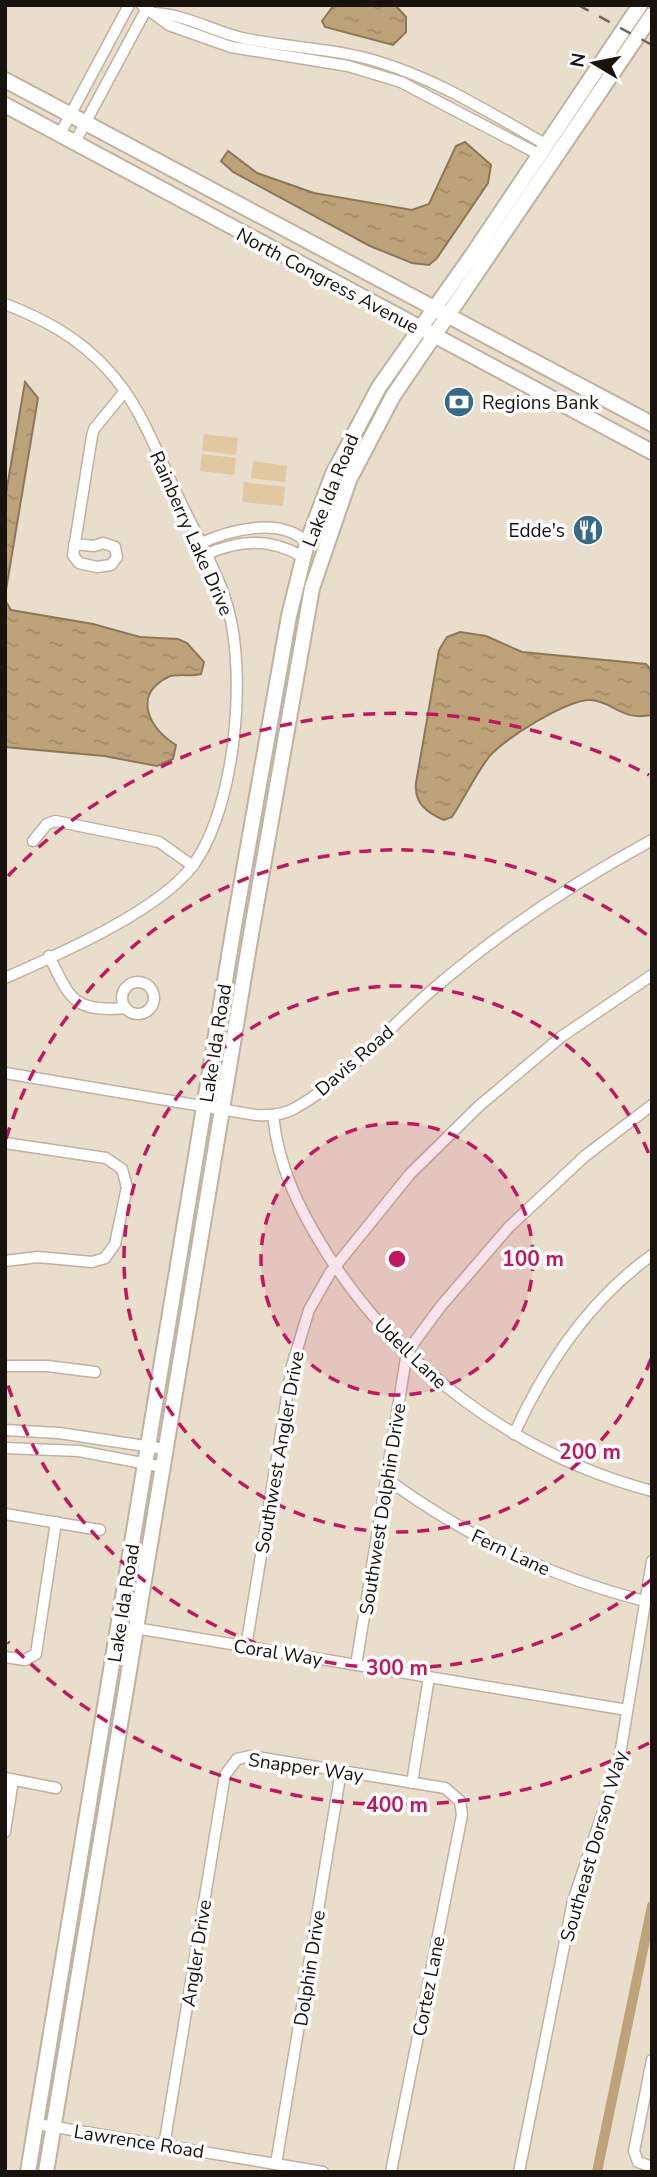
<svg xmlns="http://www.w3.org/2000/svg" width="657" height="2177" font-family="'Nunito Sans',sans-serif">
<defs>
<pattern id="water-ripples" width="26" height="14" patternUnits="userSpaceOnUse" patternTransform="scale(1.75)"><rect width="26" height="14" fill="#bda379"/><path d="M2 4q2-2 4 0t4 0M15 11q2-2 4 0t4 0" fill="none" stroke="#a28b67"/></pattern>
</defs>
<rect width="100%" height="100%" fill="#e9ddcb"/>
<g fill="#e0c8a1">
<polygon points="204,434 238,438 236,455 202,451"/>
<polygon points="202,454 236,458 234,475 200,471"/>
<polygon points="253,461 287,466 285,482 251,478"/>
<polygon points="244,482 285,487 283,506 242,502"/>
</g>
<g fill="url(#water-ripples)" stroke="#8c7859" stroke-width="2">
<polygon points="334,5 395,5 406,17 406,32 393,45 325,27 322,21"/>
<polygon points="465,142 491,165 488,183 437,258 429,265 412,263 370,246 233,172 221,161 228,151 257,173 314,193 412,210 429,204 456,146"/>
<polygon points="25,382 38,398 5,596 5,499"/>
<path d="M5 600 11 610 93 624 140 637 178 639 187 643 204 662 201 674C191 677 178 673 168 677 132 695 149 729 176 745L173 759 157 766 104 756 5 747Z"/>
<path d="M460 632 486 636 522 652 646 664 652 671V715C620 721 615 702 591 700 568 699 503 739 489 757 475 775 465 797 452 817L444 820C427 813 414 803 416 783L439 650 447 637Z"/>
</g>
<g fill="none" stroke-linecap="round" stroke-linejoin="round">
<polyline stroke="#bda379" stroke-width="10" points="597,2172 652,1906"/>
<g stroke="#beb2a0" stroke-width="13">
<g id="street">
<polyline points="142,5 169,25 231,47 348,66 401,82 540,155"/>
<path d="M155 13C186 15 213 31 242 38 288 48 335 48 379 62 439 80 493 115 547 145"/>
<polyline points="60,134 129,5"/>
<polyline points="75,142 147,8"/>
<path d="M5 304C44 319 79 338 107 369 139 403 154 446 174 488 191 526 217 569 228 608 247 676 235 807 194 864 160 911 59 954 5 978"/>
<polyline points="74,544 94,546 103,543 115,547 117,557 111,565 97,567 79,563 73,555 92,436 94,429 125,391"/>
<path d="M199 544C229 530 281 516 307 543"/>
<path d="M204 555C239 540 269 537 303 557"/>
<polyline points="33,841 47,824 55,821 159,842 193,866"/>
<path d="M49 956C70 998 73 1013 126 1008"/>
<circle cx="138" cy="998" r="16"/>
<path d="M5 1073 256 1115C271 1116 284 1115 297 1107 348 1078 387 1029 431 991 498 933 573 883 652 840"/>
<path d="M273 1115C278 1166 299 1209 326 1252 400 1369 517 1455 652 1491"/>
<polyline points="5,1143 106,1158 122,1169 127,1187 115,1244 105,1258 92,1262 38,1257 5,1261"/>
<polyline points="5,1366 47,1366 95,1372"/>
<polyline points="5,1430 59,1433 165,1449"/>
<path d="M514 1434C546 1364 589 1300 652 1255"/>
<polyline points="5,1448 79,1451 163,1467"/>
<path d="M387 1479C466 1537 550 1577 645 1601"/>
<polyline points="5,1514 100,1530"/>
<polyline points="135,1628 627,1710"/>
<polyline points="246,1647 292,1366 309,1310 330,1273 410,1174 479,1106 561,1037 652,975"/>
<polyline points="5,1657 25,1660 36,1654 56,1522"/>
<polyline points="356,1665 407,1352 441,1306 509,1227 585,1156 652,1105"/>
<polyline points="5,1778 56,1788"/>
<polyline points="412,1783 429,1677"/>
<polyline points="5,1832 12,1786 9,1780"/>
<polyline points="652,2060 634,2151 638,2162 652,2167"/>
<polyline points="37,2124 323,2172"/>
<polyline points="164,2146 225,1775 237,1759 251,1756 445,1788 460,1801 462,1815 391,2172"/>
<polyline points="276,2164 341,1771"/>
<polyline points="519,2172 573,1901 618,1767 652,1561"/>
</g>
</g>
<g stroke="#beb2a0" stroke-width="18">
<g id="secondary">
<polyline points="5,80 652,424"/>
<polyline points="5,105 652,452"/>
<polyline points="28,2172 234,926 289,616 307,543 333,474 379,387 473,254 640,5"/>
<polyline points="46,2172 251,934 312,588 349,480 393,396 652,15"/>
</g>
</g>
<use href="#street" stroke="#fff" stroke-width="10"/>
<use href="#secondary" stroke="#fff" stroke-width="14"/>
<polyline stroke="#6f685c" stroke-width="2.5" stroke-dasharray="12 12" stroke-linecap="butt" points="578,5 652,45"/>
</g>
<circle cx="397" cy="1259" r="136" fill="#c2185b" fill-opacity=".12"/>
<g fill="none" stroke="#c2185b" stroke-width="3.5" stroke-dasharray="12 9">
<circle cx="397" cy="1259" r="136"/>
<path d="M651 1359A273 273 0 1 1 651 1159"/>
<path d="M652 1579A409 409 0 0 1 6 1379M6 1139A409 409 0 0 1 652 939"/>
<path d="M649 1743A546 546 0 0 1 8 1642M8 876A546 546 0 0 1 649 775"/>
</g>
<defs>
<g id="bank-disc" transform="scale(1.575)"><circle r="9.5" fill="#366a86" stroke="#fff"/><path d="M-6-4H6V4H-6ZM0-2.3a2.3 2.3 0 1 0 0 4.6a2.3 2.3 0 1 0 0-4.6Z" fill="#fff"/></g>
<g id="restaurant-disc" transform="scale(1.575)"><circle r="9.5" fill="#366a86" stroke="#fff"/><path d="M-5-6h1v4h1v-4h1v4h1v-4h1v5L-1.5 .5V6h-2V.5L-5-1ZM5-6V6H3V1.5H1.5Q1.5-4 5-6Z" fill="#fff"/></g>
</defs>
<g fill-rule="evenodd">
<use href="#bank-disc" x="459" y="402"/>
<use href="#restaurant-disc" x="588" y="530"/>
</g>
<g text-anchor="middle" stroke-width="7" stroke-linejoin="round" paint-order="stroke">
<g font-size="19" fill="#18140d" stroke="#fff">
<text transform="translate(328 280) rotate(28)" y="7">North Congress Avenue</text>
<text transform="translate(330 490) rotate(-68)" y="7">Lake Ida Road</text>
<text transform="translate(192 533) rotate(66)" y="7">Rainberry Lake Drive</text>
<text transform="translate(215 1043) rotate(-81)" y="7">Lake Ida Road</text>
<text transform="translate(354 1060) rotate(-41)" y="7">Davis Road</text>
<text transform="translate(411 1353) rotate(44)" y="7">Udell Lane</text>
<text transform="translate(279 1452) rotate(-80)" y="7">Southwest Angler Drive</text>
<text transform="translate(382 1509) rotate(-81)" y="7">Southwest Dolphin Drive</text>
<text transform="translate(511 1552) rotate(25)" y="7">Fern Lane</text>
<text transform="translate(123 1603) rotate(-81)" y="7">Lake Ida Road</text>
<text transform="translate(278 1652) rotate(9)" y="7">Coral Way</text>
<text transform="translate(306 1767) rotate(8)" y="7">Snapper Way</text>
<text transform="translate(593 1846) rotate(-74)" y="7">Southeast Dorson Way</text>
<text transform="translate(196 1953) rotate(-81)" y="7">Angler Drive</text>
<text transform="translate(309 1968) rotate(-81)" y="7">Dolphin Drive</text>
<text transform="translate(428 1986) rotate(-79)" y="7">Cortez Lane</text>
<text transform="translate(139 2141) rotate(9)" y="7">Lawrence Road</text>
</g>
<g font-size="19" fill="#18140d" stroke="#fff" text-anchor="start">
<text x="482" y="409">Regions Bank</text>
<text x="565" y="537" text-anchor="end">Edde's</text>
</g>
</g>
<circle cx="397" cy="1259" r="10" fill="#c2185b" stroke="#fff" stroke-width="3.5"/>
<g font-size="21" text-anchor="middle" font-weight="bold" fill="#c2185b" stroke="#fff" stroke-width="7" stroke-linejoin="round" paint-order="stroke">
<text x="533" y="1266">100 m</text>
<text x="590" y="1459">200 m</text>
<text x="397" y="1675">300 m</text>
<text x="397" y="1812">400 m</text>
</g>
<rect width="657" height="2177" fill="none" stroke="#18140d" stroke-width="14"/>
<g transform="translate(594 63) rotate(280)" stroke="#ffffff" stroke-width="5" paint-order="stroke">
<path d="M0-5L12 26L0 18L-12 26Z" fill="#18140d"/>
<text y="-10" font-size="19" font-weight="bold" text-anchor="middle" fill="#18140d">N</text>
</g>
</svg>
